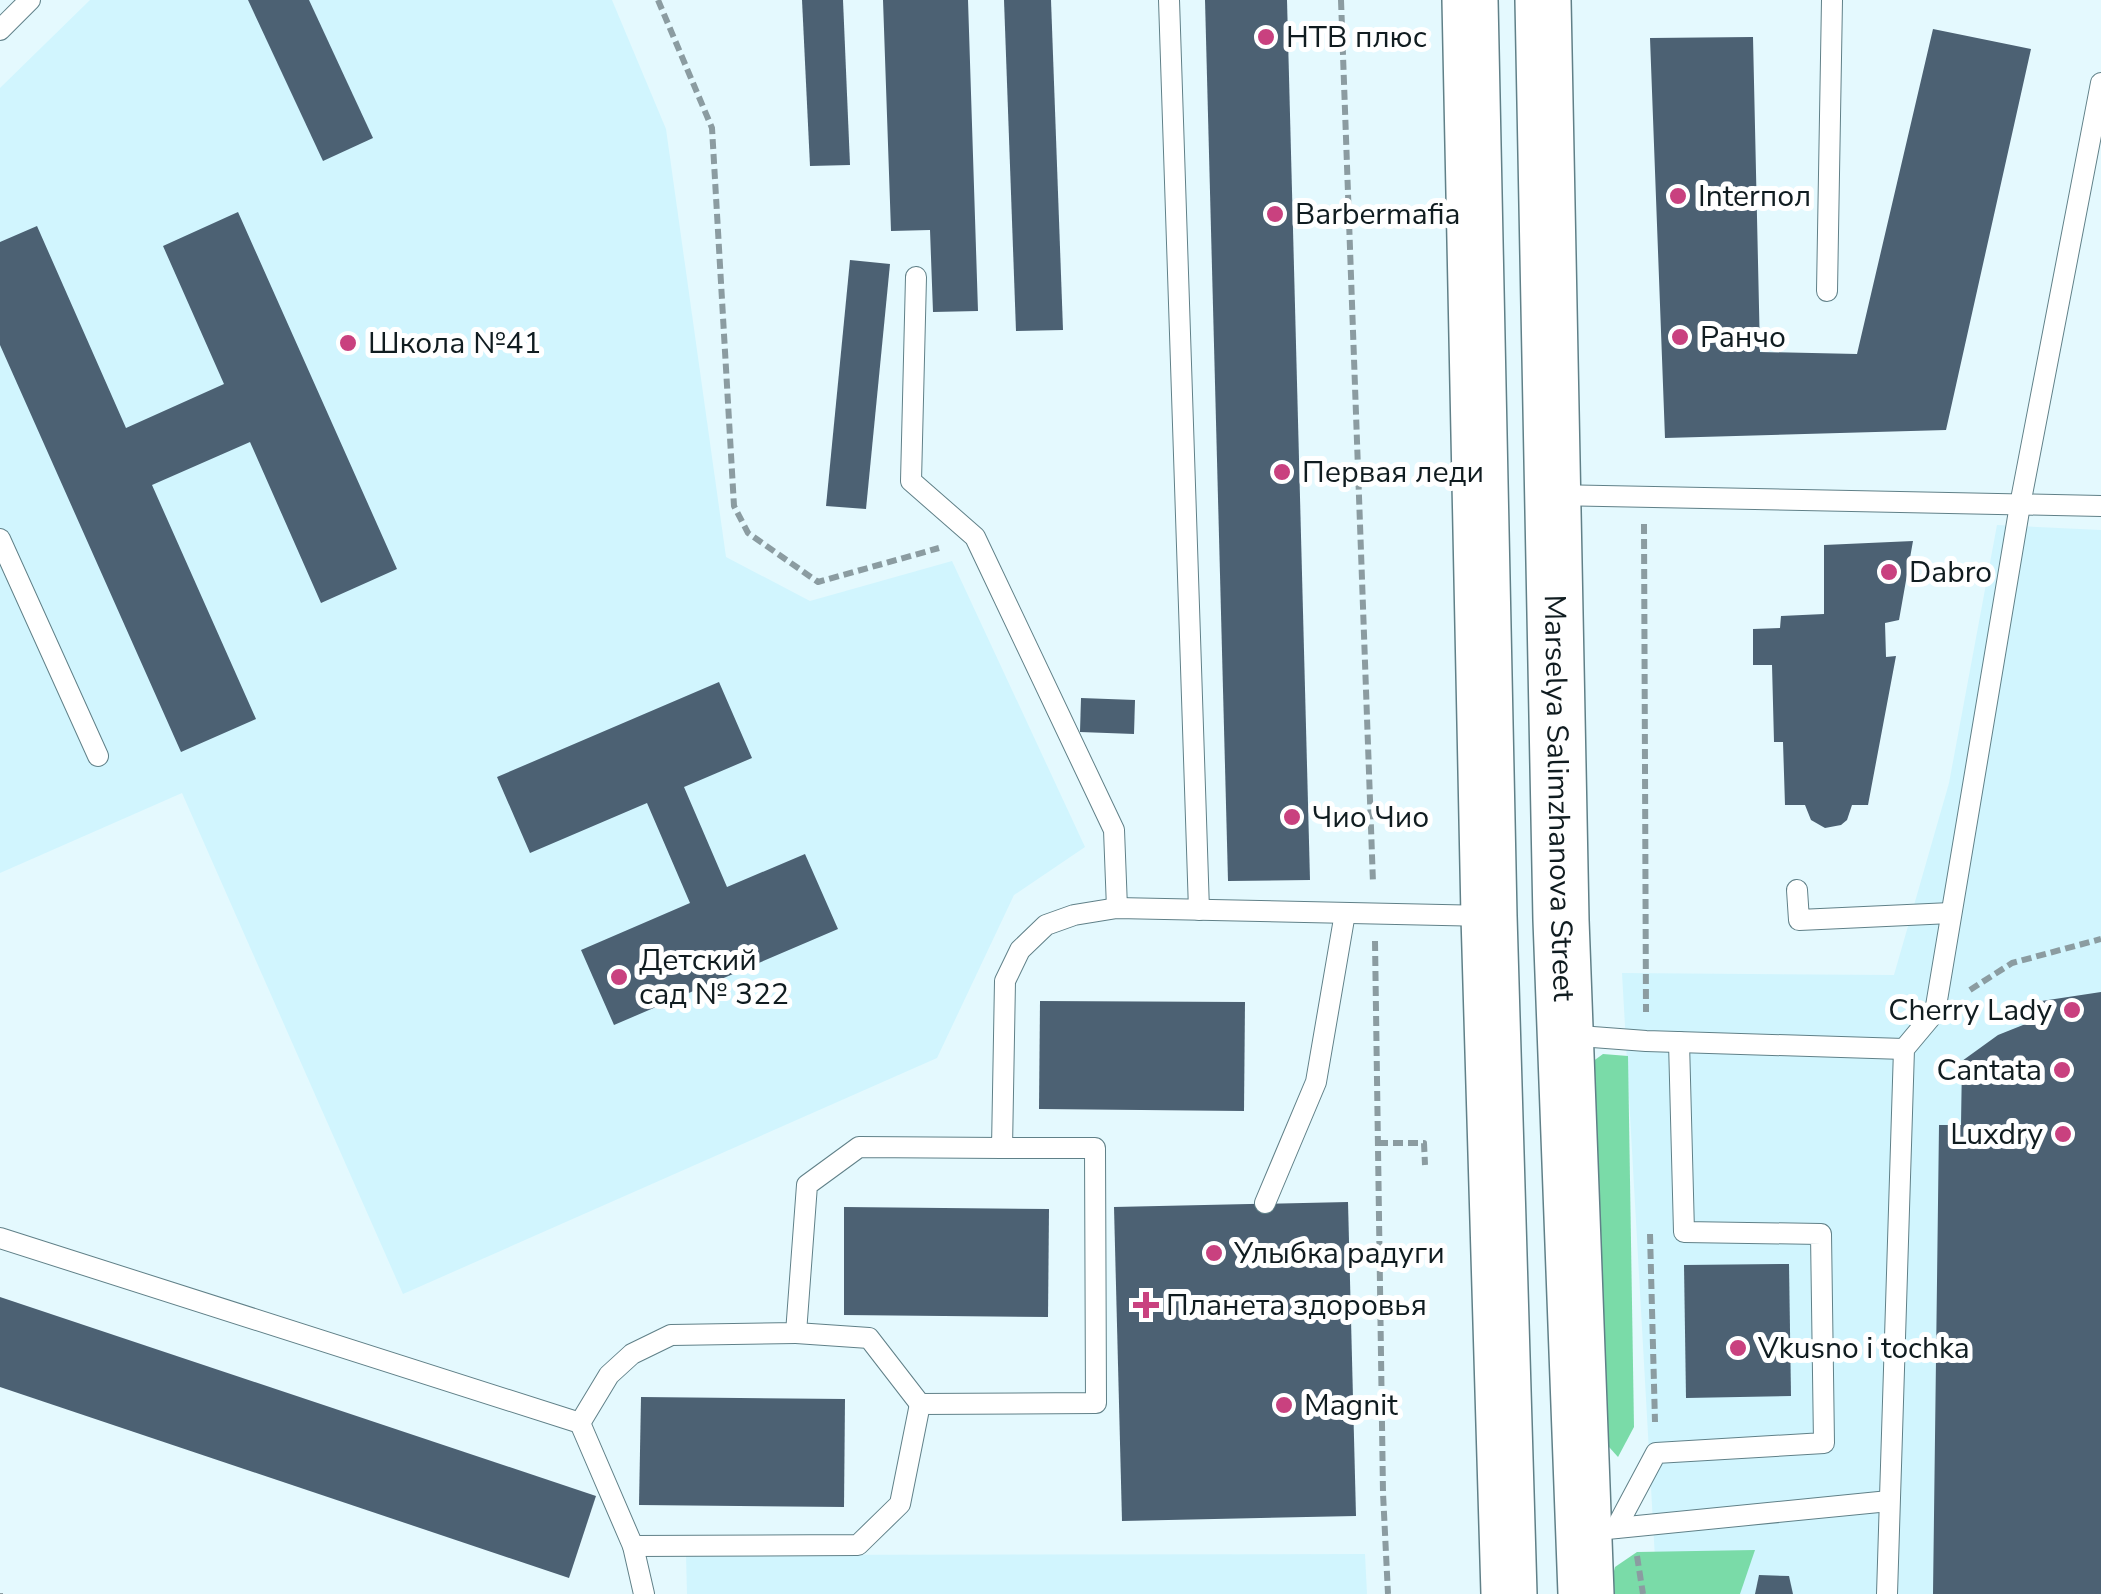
<svg xmlns="http://www.w3.org/2000/svg" width="2101" height="1594" font-family="'Nunito Sans',sans-serif">
<rect width="100%" height="100%" fill="#e4f9fe"/>
<g fill="#d1f5fe">
<polygon points="90,0 612,0 666,129 726,557 810,601 952,561 1085,847 1014,895 937,1058 403,1294 182,793 0,873 0,88"/>
<polygon points="1997,525 2101,530 2101,1594 1657,1594 1622,973 1894,975 1949,783"/>
<polygon points="1365,1554 1367,1594 687,1594 686,1555"/>
</g>
<g fill="#7adba8">
<polygon points="1603,1054 1628,1056 1634,1427 1618,1457 1600,1437 1592,1062"/>
<polygon points="1755,1550 1740,1594 1608,1594 1615,1567 1637,1552"/>
</g>
<g fill="#4c6173">
<polygon points="248,0 309,0 373,138 323,161"/>
<polygon points="802,0 843,0 850,165 810,166"/>
<polygon points="883,0 968,0 978,311 933,312 930,230 891,231"/>
<polygon points="1004,0 1051,0 1063,330 1016,331"/>
<polygon points="1205,0 1287,0 1310,880 1228,881"/>
<polygon points="1933,29 2031,49 1946,430 1665,438 1650,38 1753,37 1760,352 1857,354"/>
<polygon points="238,212 397,569 321,603 250,442 152,485 256,719 181,752 0,345 0,242 37,226 126,428 224,384 163,246"/>
<polygon points="850,260 890,264 866,509 826,506"/>
<polygon points="1913,541 1899,620 1885,623 1886,657 1896,656 1868,805 1852,805 1847,820 1841,825 1825,828 1811,820 1805,805 1785,805 1783,742 1774,742 1772,665 1753,665 1753,629 1780,628 1781,616 1824,614 1824,545"/>
<polygon points="719,682 752,758 684,787 727,887 805,854 838,929 614,1025 581,950 690,903 647,803 530,853 497,777"/>
<polygon points="1081,698 1135,700 1134,734 1080,732"/>
<polygon points="2101,992 2101,1594 1933,1594 1939,1125 1961,1125 1962,1061 1998,1035 2033,1021 2035,1002"/>
<polygon points="1040,1001 1245,1002 1244,1111 1039,1109"/>
<polygon points="1348,1202 1356,1516 1122,1521 1114,1207"/>
<polygon points="844,1207 1049,1209 1048,1317 844,1315"/>
<polygon points="1789,1264 1791,1396 1686,1398 1684,1265"/>
<polygon points="0,1297 596,1496 569,1578 0,1387"/>
<polygon points="641,1397 845,1399 844,1507 639,1505"/>
<polygon points="1759,1575 1789,1576 1793,1594 1755,1594"/>
</g>
<g fill="none" stroke-linecap="round" stroke-linejoin="round">
<g stroke="#608088" stroke-width="22">
<g id="lane">
<polyline points="1169,0 1199,910"/>
<polyline points="0,30 30,0"/>
<polyline points="916,277 911,481 975,537 1114,830 1117,908"/>
<polyline points="1827,291 1832,0"/>
<polyline points="1553,495 2101,506"/>
<polyline points="0,539 98,756"/>
<polyline points="1797,890 1799,920 1951,913"/>
<polyline points="1566,1035 1646,1041 1904,1049"/>
<polyline points="1265,1203 1316,1082 1345,913"/>
<polyline points="0,1238 580,1423 633,1546 644,1594"/>
<polyline points="796,1333 869,1338 920,1404"/>
<polyline points="580,1423 609,1375 632,1354 671,1335 796,1333 807,1185 859,1147 1002,1148 1005,981 1020,950 1046,925 1074,915 1117,908 1488,916"/>
<polyline points="1616,1528 1656,1453 1824,1443 1821,1234 1684,1232 1679,1042"/>
<polyline points="1607,1529 1889,1501"/>
<polyline points="633,1546 858,1545 900,1504 920,1404 1096,1403 1095,1148 1002,1148"/>
<polyline points="1887,1594 1904,1049 1935,1012 2020,505 2101,83"/>
</g>
</g>
<g stroke="#608088" stroke-width="58">
<g id="primary">
<polyline points="1470,0 1489,916 1509,1594"/>
<path id="s1" d="M1543 0 1561 920 1586 1594"/>
</g>
</g>
<g stroke="#8b9ca1" stroke-width="6" stroke-dasharray="10 5" stroke-linecap="butt">
<polyline points="658,0 712,128 734,506 748,533 818,582 939,548"/>
<polyline points="1341,0 1373,883"/>
<polyline points="1644,524 1646,1012"/>
<polyline points="1375,941 1383,1493 1388,1594"/>
<polyline points="1970,990 2012,963 2101,939"/>
<polyline points="1378,1143 1424,1143 1425,1165"/>
<polyline points="1650,1234 1655,1422"/>
<polyline points="1637,1556 1643,1594"/>
<polyline points="0,1593 0,1594"/>
</g>
<use href="#lane" stroke="#fff" stroke-width="20"/>
<use href="#primary" stroke="#fff" stroke-width="55"/>
</g>
<g fill="#c9417f" stroke="#fff" stroke-width="4">
<circle cx="1266" cy="37" r="10"/>
<circle cx="1678" cy="196" r="10"/>
<circle cx="1275" cy="214" r="10"/>
<circle cx="1680" cy="337" r="10"/>
<circle cx="348" cy="343" r="10"/>
<circle cx="1282" cy="472" r="10"/>
<circle cx="1889" cy="572" r="10"/>
<circle cx="1292" cy="817" r="10"/>
<circle cx="619" cy="977" r="10"/>
<circle cx="2072" cy="1010" r="10"/>
<circle cx="2062" cy="1070" r="10"/>
<circle cx="2063" cy="1134" r="10"/>
<circle cx="1214" cy="1253" r="10"/>
<path d="M1141 1290h10v10h10v10h-10v10h-10v-10h-10v-10h10z"/>
<circle cx="1738" cy="1348" r="10"/>
<circle cx="1284" cy="1405" r="10"/>
</g>
<g text-anchor="middle" stroke-width="10" stroke-linejoin="round" paint-order="stroke">
<g font-size="30" fill="#101c20" stroke="#fff" text-anchor="start">
<text x="1286" y="47">НТВ плюс</text>
<text x="1698" y="206">Interпол</text>
<text x="1295" y="224">Barbermafia</text>
<text x="1700" y="347">Ранчо</text>
<text x="368" y="353">Школа №41</text>
<text x="1302" y="482">Первая леди</text>
<text x="1909" y="582">Dabro</text>
<text x="1312" y="827">Чио Чио</text>
<text x="639" y="970">Детский<tspan x="639" dy="34">сад № 322</tspan></text>
<text x="2052" y="1020" text-anchor="end">Cherry Lady</text>
<text x="2042" y="1080" text-anchor="end">Cantata</text>
<text x="2043" y="1144" text-anchor="end">Luxdry</text>
<text x="1234" y="1263">Улыбка радуги</text>
<text x="1166" y="1315">Планета здоровья</text>
<text x="1758" y="1358">Vkusno i tochka</text>
<text x="1304" y="1415">Magnit</text>
</g>
<g font-size="30" fill="#101c20" stroke="#fff">
<text dy="10" stroke="none"><textPath href="#s1" startOffset="798">Marselya Salimzhanova Street</textPath></text>
</g>
</g>
</svg>
